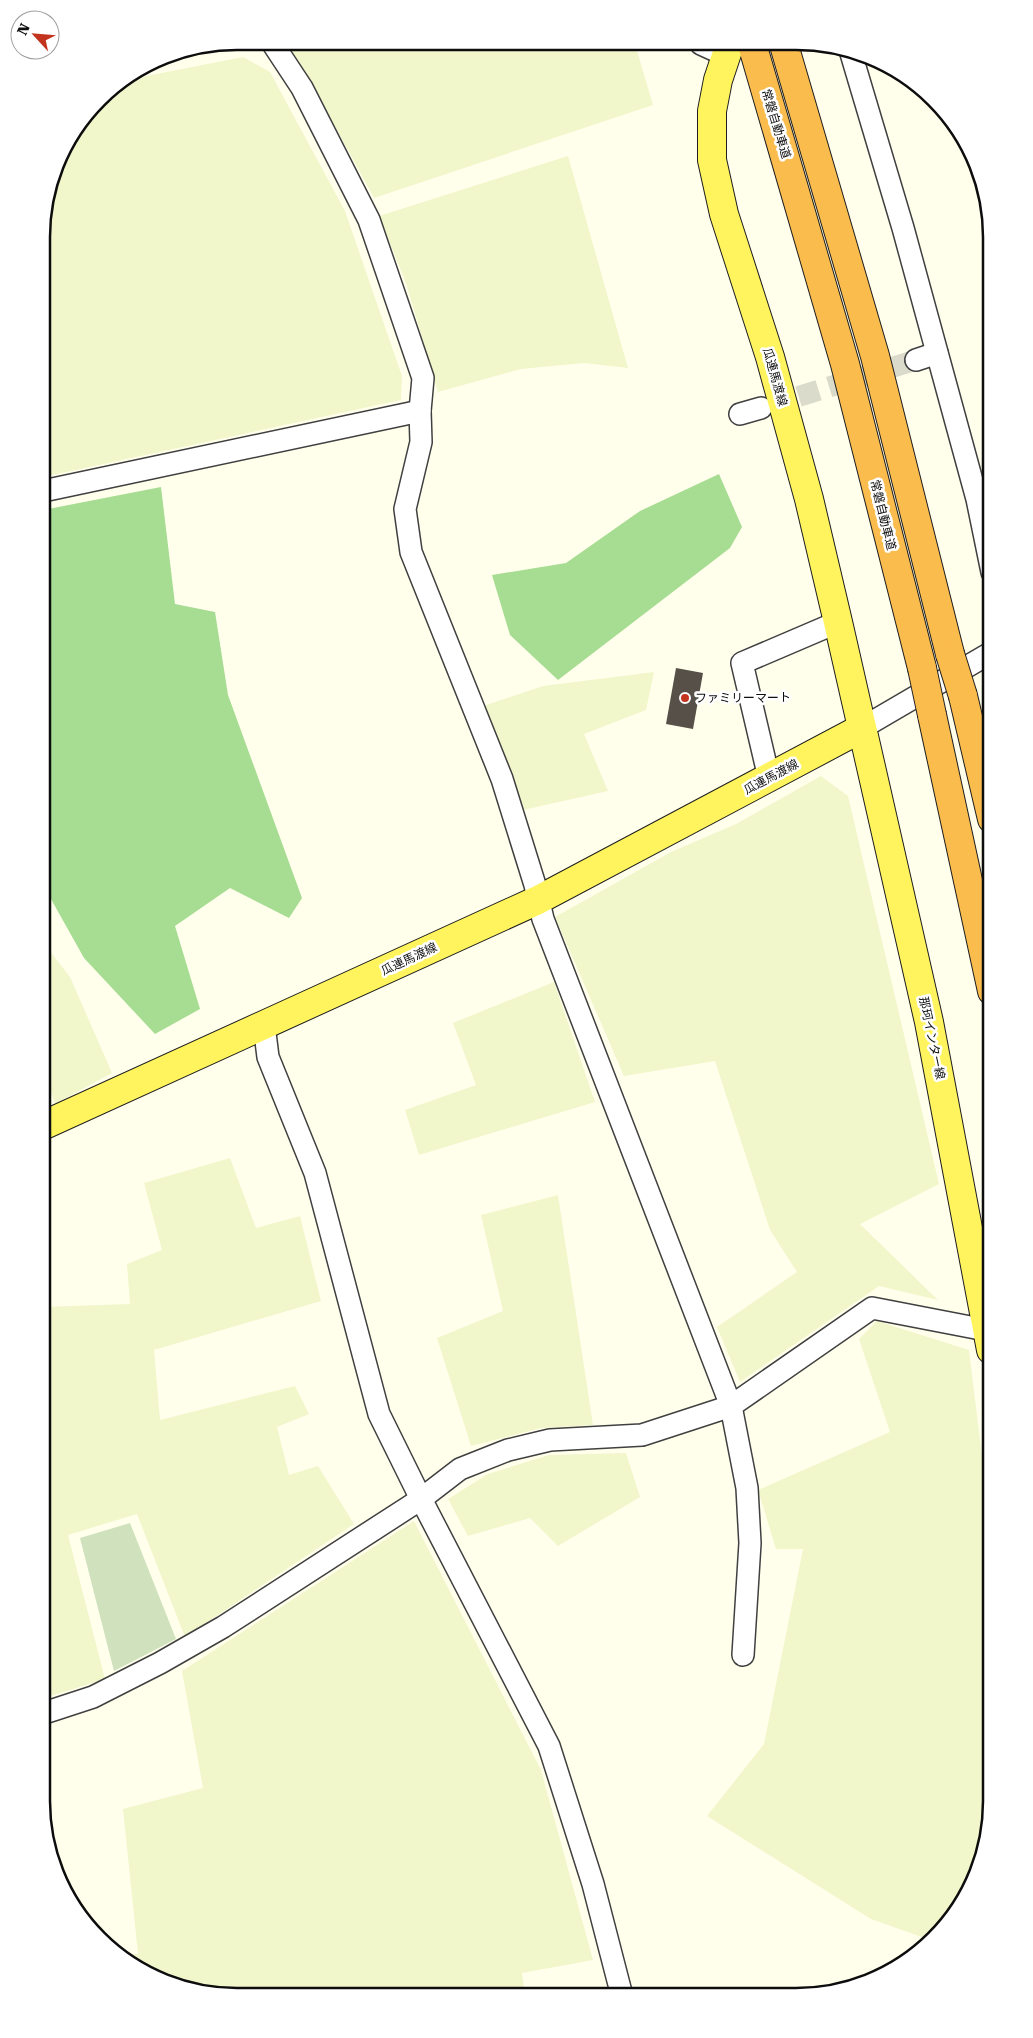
<svg xmlns="http://www.w3.org/2000/svg" width="1033" height="2038" font-family="'Roboto Serif','Noto Sans JP',serif">
<rect width="100%" height="100%" fill="#ffffec"/>
<g fill="#f2f6cb">
<polygon points="311,42 635,44 653,105 374,198 337,130 285,48"/>
<polygon points="243,57 270,72 345,211 402,376 401,400 43,477 43,211 62,150 108,90 121,81"/>
<polygon points="568,156 628,368 584,363 521,369 438,392 406,283 379,216"/>
<polygon points="654,672 646,710 584,734 608,791 523,810 480,707 543,686"/>
<polygon points="821,776 848,796 939,1184 860,1224 938,1300 879,1286 740,1382 717,1327 797,1272 770,1230 715,1061 624,1076 555,917 671,852 736,824"/>
<polygon points="42,941 70,977 112,1073 55,1104 42,1064"/>
<polygon points="554,982 595,1102 419,1155 405,1110 476,1085 453,1023"/>
<polygon points="230,1158 256,1228 300,1216 321,1301 154,1350 160,1420 295,1386 309,1414 277,1427 289,1475 318,1466 354,1524 185,1637 137,1514 68,1535 105,1679 41,1699 42,1307 130,1304 127,1264 162,1250 144,1183"/>
<polygon points="558,1195 593,1425 541,1428 471,1446 437,1338 503,1311 481,1215"/>
<polygon points="877,1321 969,1350 991,1530 991,1814 977,1876 951,1921 930,1940 871,1919 707,1816 764,1744 803,1549 776,1549 758,1490 890,1432 859,1339"/>
<polygon points="626,1453 640,1497 558,1546 530,1518 468,1536 448,1499 488,1474 549,1455"/>
<polygon points="414,1521 541,1770 593,1960 522,1973 525,1996 211,1995 162,1982 119,1955 138,1954 123,1809 203,1788 182,1671"/>
</g>
<g fill="#a7dc93">
<polygon points="719,474 742,527 730,548 558,680 510,635 492,575 566,563 640,511"/>
<polygon points="161,487 175,604 215,612 228,695 302,898 289,918 230,888 175,926 200,1009 155,1034 84,958 42,883 43,510"/>
</g>
<polygon fill="#cfe2bd" points="130,1523 176,1639 114,1671 80,1538"/>
<polygon fill="#565048" points="676,668 703,673 693,729 666,724"/>
<g fill="none" stroke-linecap="round" stroke-linejoin="round">
<polyline stroke="#dbdbcb" stroke-width="21" stroke-dasharray="21 11" stroke-linecap="butt" points="768,406 916,360"/>
<g stroke="#404040" stroke-width="24">
<g id="minor">
<polyline points="271,41 302,88 369,220 423,378 420,411 421,442 405,509 411,552 502,779 535,885 543,919 731,1406 747,1488 750,1543 743,1655"/>
<polyline points="701,44 725,55"/>
<polyline points="850,50 903,228 977,499 992,572"/>
<polyline points="916,360 937,353"/>
<polyline points="740,414 761,408"/>
<polyline points="43,491 420,411"/>
<polyline points="862,728 992,652"/>
<polyline points="769,778 742,663 838,622"/>
<polyline points="264,1025 268,1057 315,1173 379,1414 421,1499 549,1746 593,1884 622,1996"/>
<polyline points="41,1714 93,1697 160,1663 223,1627 421,1499 460,1469 508,1450 550,1440 642,1435 731,1406 872,1308 991,1331"/>
</g>
</g>
<g stroke="#1e1e1e" stroke-width="30">
<g id="major">
<polyline points="730,44 718,80 712,111 712,160 724,214 770,357 809,499 838,622 929,1022 991,1350"/>
<polyline points="42,1126 538,900 862,728"/>
</g>
</g>
<g stroke="#1e1e1e" stroke-width="30">
<g id="highway">
<polyline points="752,44 845,364 922,668"/>
<polyline points="784,45 875,356 950,654"/>
<polyline points="963,696 992,819"/>
<polyline points="932,715 992,991"/>
</g>
</g>
<use href="#minor" stroke="#fff" stroke-width="21"/>
<use href="#major" stroke="#fff45d" stroke-width="28"/>
<use href="#highway" stroke="#fbbc4e" stroke-width="28"/>
<g stroke="#1e1e1e" stroke-width="30" stroke-linecap="butt">
<g id="highway-bridge">
<polyline points="950,654 963,696"/>
<polyline points="922,668 932,715"/>
</g>
</g>
<use href="#highway-bridge" stroke="#fbbc4e" stroke-width="28"/>
</g>
<circle fill="#c3341f" stroke="#fff" stroke-width="2" cx="685" cy="698" r="5"/>
<g text-anchor="middle" stroke-width="5" stroke-linejoin="round" paint-order="stroke">
<g font-size="12" fill="#0d0d0d" stroke="#fff">
<text transform="translate(776 124) rotate(73)" y="4">常磐自動車道</text>
<text transform="translate(775 377) rotate(74)" y="4">瓜連馬渡線</text>
<text transform="translate(883 515) rotate(76)" y="4">常磐自動車道</text>
<text transform="translate(771 777) rotate(-28)" y="4">瓜連馬渡線</text>
<text transform="translate(409 959) rotate(-25)" y="4">瓜連馬渡線</text>
<text transform="translate(932 1038) rotate(78)" y="4">那珂インター線</text>
</g>
<g font-size="12" fill="#0d0d0d" stroke="#fff" text-anchor="start">
<text x="695" y="702">ファミリーマート</text>
</g>
</g>
<path d="M0 0H1033V2038H0ZM237 50H796A187 187 0 0 1 983 237V1801A187 187 0 0 1 796 1988H237A187 187 0 0 1 50 1801V237A187 187 0 0 1 237 50Z" fill="#fff" fill-rule="evenodd"/>
<path fill="none" stroke="#0d0d0d" stroke-width="2.5" d="M237 50H796A187 187 0 0 1 983 237V1801A187 187 0 0 1 796 1988H237A187 187 0 0 1 50 1801V237A187 187 0 0 1 237 50Z"/>
<g transform="translate(35 35) rotate(296)"><circle r="24" fill="#ffffff" stroke="#9e9e9e"/>
<path d="M0-4L9 19L0 12L-9 19Z" fill="#c3341f"/>
<text y="-8" font-size="14" font-weight="bold" text-anchor="middle" fill="#0d0d0d">N</text>
</g>
</svg>
